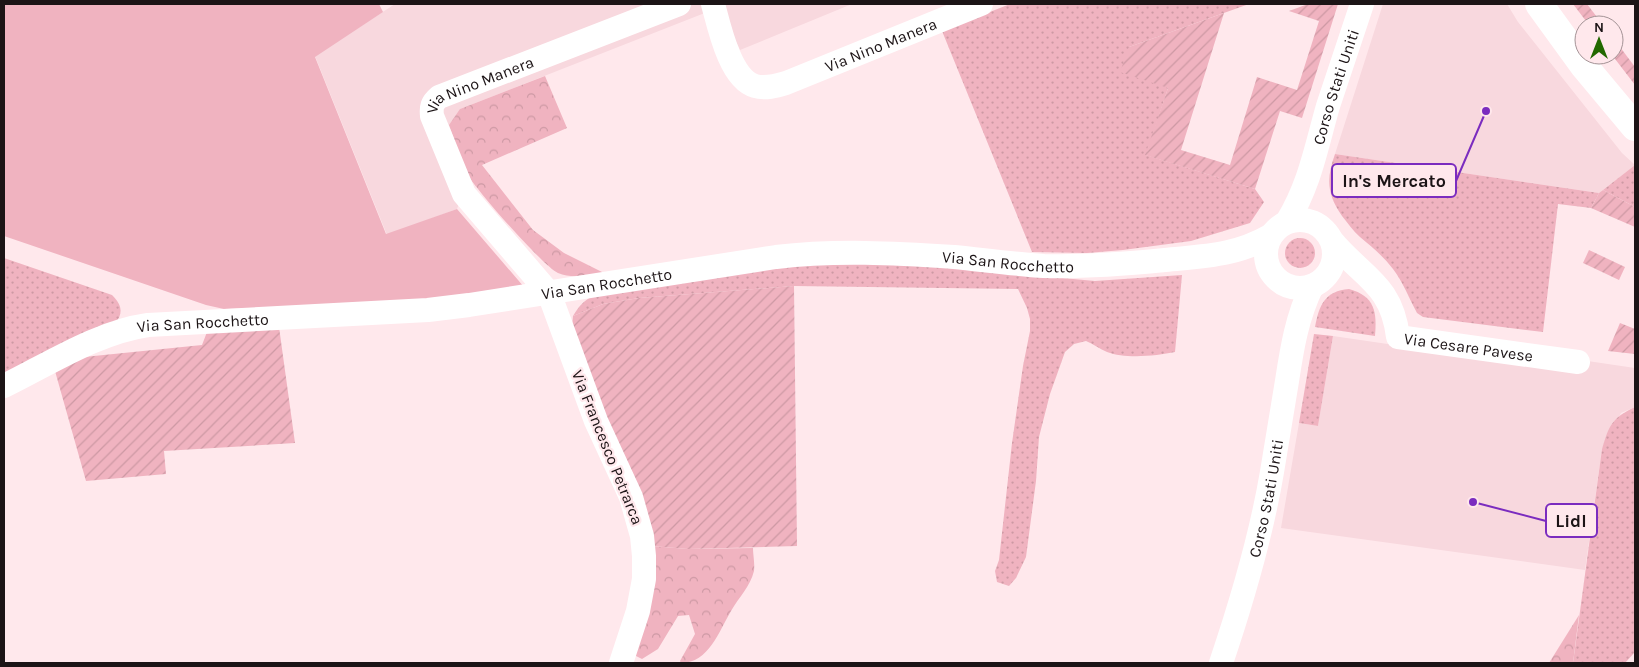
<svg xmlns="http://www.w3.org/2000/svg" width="1639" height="667" font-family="Karla,sans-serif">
<defs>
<pattern id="grass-dots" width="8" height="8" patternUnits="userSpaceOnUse" patternTransform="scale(1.25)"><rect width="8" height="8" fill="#f0b3c0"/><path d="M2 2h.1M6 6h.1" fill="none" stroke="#cd99a4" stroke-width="1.8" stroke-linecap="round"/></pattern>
<pattern id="forest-crowns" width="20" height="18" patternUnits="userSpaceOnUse" patternTransform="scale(1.25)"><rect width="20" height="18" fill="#f0b3c0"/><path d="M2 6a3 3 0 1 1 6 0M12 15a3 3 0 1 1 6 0" fill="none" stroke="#cd99a4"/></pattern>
<pattern id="garden-furrows" width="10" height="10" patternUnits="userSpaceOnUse" patternTransform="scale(1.25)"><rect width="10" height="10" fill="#f0b3c0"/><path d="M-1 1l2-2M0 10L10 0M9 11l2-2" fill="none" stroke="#cd99a4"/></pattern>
</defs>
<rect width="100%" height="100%" fill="#ffe8ec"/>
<g fill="#f8d8de">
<polygon points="395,4 852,4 740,50 720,7 460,109 469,176 457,209 387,235 315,56"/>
<polygon points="1383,4 1507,4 1518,22 1622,153 1635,165 1599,193 1335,154"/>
<polygon points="1333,336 1573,371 1574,359 1635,368 1635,407 1621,413 1602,449 1585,570 1281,528 1299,423 1318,426"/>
</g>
<g fill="url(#grass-dots)">
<polygon points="1010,4 1249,4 1129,47 1168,88 1146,155 1255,189 1264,202 1250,223 1191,241 1123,250 1087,253 1032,252 942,31"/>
<path d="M1335 154 1599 193 1591 208 1558 204 1543 332 1423 317 1417 313C1409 298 1403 282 1393 269 1383 256 1372 247 1360 237 1353 231 1348 223 1342 216 1327 194 1326 179 1335 154Z"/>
<polygon points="1635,165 1635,207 1603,190"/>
<circle cx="1300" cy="253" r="15"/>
<path d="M4 258 112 295C120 303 124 311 117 321L4 376Z"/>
<path d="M843 263 944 267 1095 281 1182 275 1175 352C1156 356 1125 359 1107 352 1100 349 1093 344 1086 341L1074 344 1065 352 1050 394 1039 437 1036 481 1026 557 1016 578 1009 586 997 582 995 571 999 560 1012 443 1023 366 1030 331V319L1027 308 1018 289 794 286 639 298 603 304 573 316C579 306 584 300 595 295 677 283 760 266 843 263Z"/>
<path d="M1349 289C1375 296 1377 312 1375 336L1315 327C1319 305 1325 291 1349 289Z"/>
<polygon points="1314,334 1333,336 1318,426 1299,423"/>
<path d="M1635 407V652L1625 663H1573L1602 449C1609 425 1612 418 1635 407Z"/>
</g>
<g fill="url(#forest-crowns)">
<path d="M545 76 567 128 482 165 533 230 564 253 604 273C589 275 572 279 558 273 544 267 476 190 468 175 460 159 455 141 449 125L460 109Z"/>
<path d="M651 546 688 549 753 548C753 555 755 564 754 571 750 587 739 597 731 611 719 631 709 663 681 663L680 661 695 634 689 615 678 616 658 649 642 659 632 654Z"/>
<polygon points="1579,615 1573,663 1549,663"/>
</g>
<g fill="url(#garden-furrows)">
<polygon points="1308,4 1338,4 1302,118 1280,111 1255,189 1145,155 1168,88 1120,72 1129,47 1224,13 1181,150 1230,165 1257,77 1297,90 1319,21 1289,11"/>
<polygon points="1573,4 1587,4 1603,25 1589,25"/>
<polygon points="1614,39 1635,67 1635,85 1612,55 1614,55"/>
<polygon points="1603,190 1635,207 1635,227 1591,208 1599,193"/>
<polygon points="1589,250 1625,267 1619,280 1583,263"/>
<polygon points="794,286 797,546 688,549 651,546 602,419 572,326 573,316 603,304 639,298"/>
<polygon points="1620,323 1635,329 1635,354 1608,351"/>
<polygon points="279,327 295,443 164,451 166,474 86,481 55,371 84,357 202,345 207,332"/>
</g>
<polygon fill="#f0b3c0" points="4,4 379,4 383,12 315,57 386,234 457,209 524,287 396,303 224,309 206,305 4,236"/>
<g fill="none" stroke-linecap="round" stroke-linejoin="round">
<g stroke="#fff" stroke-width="24">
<path id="s1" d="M713 4C719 26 730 79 755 86 765 89 776 86 786 83L981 4"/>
<circle cx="1300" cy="254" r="34"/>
<path id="s2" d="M1287 222C1310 184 1316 148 1328 106 1339 72 1351 38 1362 4"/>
<path id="s3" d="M1332 241C1362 277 1392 284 1398 337L1578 362"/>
<path id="s4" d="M4 386C49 364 98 332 148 325L428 310 469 305 776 257C835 250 895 253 954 257 984 260 1014 264 1044 266 1084 267 1124 264 1165 260 1204 256 1235 256 1270 236"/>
<path id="s5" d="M621 663 638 611 644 579V556L642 536 631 497 596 421 549 293 464 194 432 116C431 107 432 103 439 97L679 4"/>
<path id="s6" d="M1221 663C1242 601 1261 537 1272 472 1277 442 1282 411 1287 381 1292 348 1297 317 1312 286"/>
</g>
<polyline stroke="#fff" stroke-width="28" points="1539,4 1584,66 1635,127"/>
</g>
<g text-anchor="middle" stroke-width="4.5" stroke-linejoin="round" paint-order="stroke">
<g font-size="16" fill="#1c1416" stroke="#ffe8ec">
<text dy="6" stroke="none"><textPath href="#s1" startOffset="229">Via Nino Manera</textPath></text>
<text dy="6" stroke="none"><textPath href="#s2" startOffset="144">Corso Stati Uniti</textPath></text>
<text dy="6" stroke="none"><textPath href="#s5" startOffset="668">Via Nino Manera</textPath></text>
<text dy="6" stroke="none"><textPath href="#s4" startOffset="1022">Via San Rocchetto</textPath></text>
<text dy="6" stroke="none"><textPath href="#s4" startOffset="618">Via San Rocchetto</textPath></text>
<text dy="6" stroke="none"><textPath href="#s4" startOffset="212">Via San Rocchetto</textPath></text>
<text dy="6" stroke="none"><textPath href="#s3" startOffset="191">Via Cesare Pavese</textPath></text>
<text transform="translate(608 447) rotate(68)" y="6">Via Francesco Petrarca</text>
<text dy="6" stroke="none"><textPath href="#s6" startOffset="171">Corso Stati Uniti</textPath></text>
</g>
</g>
<path fill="none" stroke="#7b2cbf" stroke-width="2" d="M1486 111L1456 181M1473 502L1546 521"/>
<g fill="#7b2cbf" stroke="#ffe8ec" stroke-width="2">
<circle cx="1486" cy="111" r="5"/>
<circle cx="1473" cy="502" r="5"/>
</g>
<g fill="#ffe8ec" stroke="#7b2cbf" stroke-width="2">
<rect x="1332" y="164" width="124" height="33" rx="5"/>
<rect x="1546" y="504" width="51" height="33" rx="5"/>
</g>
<g font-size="18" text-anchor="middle" font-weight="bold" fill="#1c1416">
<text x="1394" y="187">In's Mercato</text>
<text x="1571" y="527">Lidl</text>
</g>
<rect width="1639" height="667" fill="none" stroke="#1c1416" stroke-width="10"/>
<g transform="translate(1599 40)"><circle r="24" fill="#ffe8ec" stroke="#a49396"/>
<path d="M0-4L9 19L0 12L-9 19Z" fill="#226900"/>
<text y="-8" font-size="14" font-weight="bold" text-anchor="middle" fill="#1c1416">N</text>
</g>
</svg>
